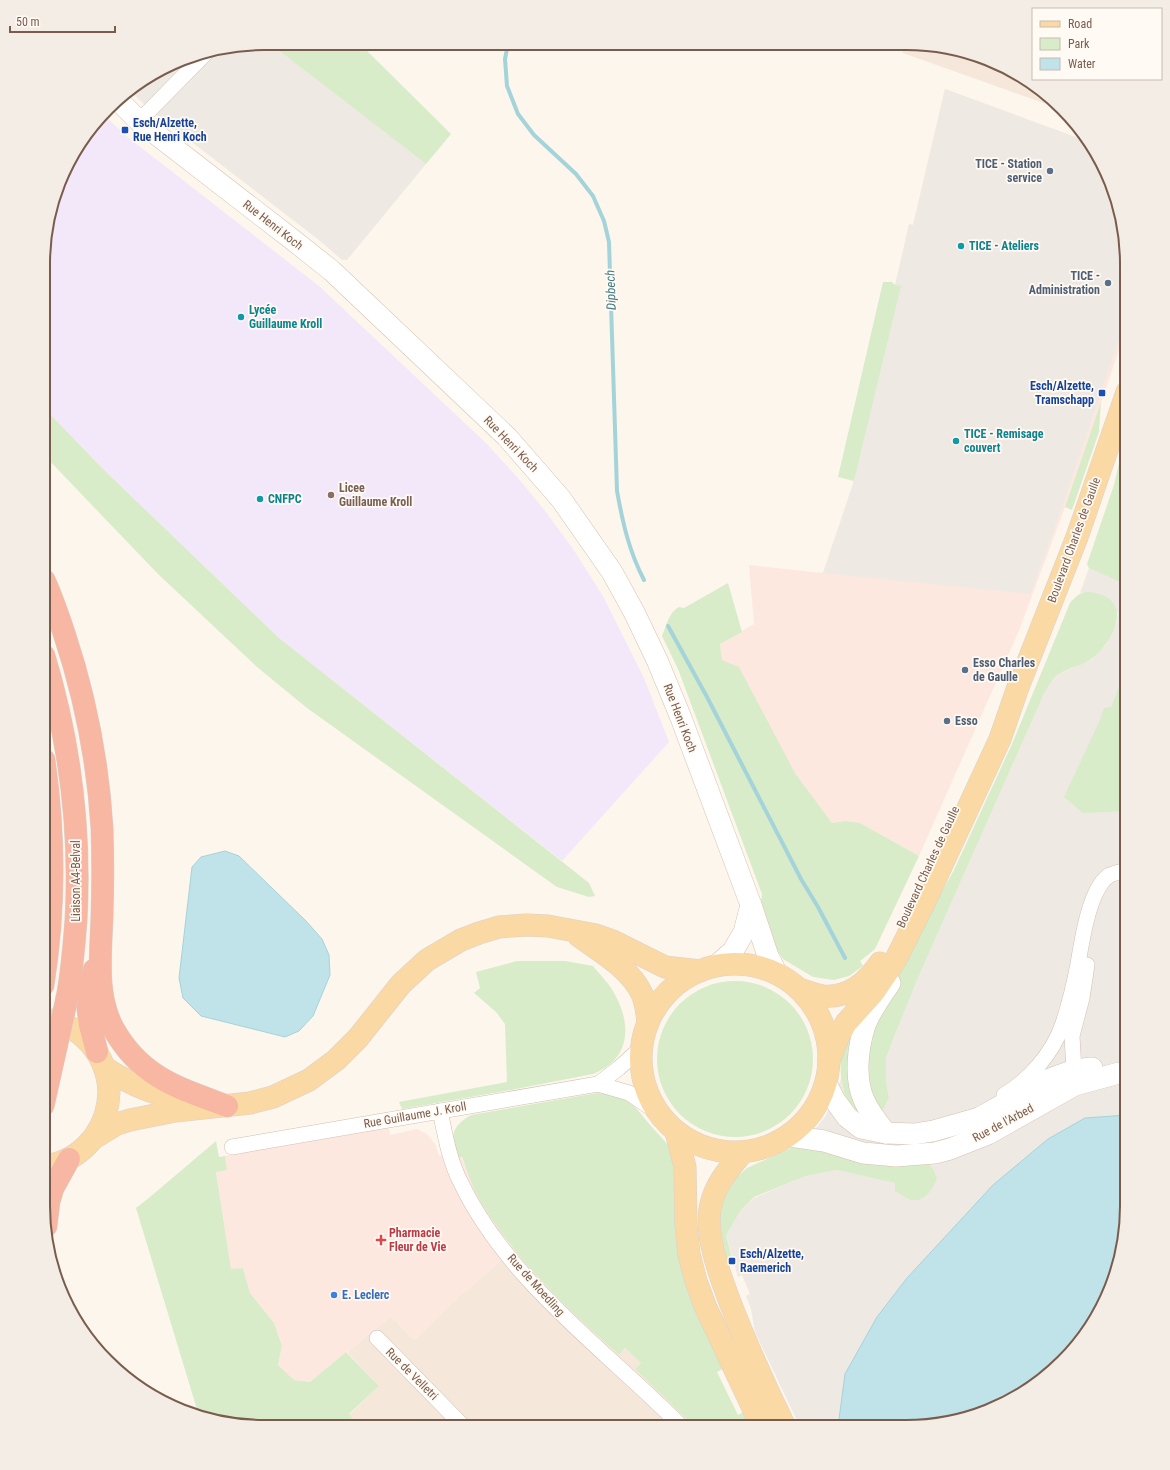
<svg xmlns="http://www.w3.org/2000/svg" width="1170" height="1470" font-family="'Roboto Condensed',sans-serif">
<rect width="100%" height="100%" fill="#fdf6ec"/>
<g fill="#f5e8da">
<polygon points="903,45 935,45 990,60 1029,80 1063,110 903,53 901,49"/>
<polygon points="514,1249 541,1280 597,1336 619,1355 625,1348 641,1363 635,1369 695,1427 359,1427 349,1415 379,1386 347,1352 391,1316 414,1340 448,1306"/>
</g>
<g fill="#fde8e0">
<polygon points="945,89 1089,142 1098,154 1119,207 1127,264 1127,327 1065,507 1018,633 919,856 860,823 845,821 832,823 795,773 722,660 720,644 754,624 749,565 823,573 854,481 909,224 913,225"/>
<polygon points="389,1128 390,1135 417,1129 427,1134 435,1144 439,1156 455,1151 461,1157 478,1196 507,1241 514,1249 448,1306 414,1340 391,1316 310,1382 294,1380 278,1365 282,1346 274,1323 250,1293 243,1268 231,1270 216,1171 227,1170 225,1156"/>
</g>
<g fill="#efe9e4">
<polygon points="264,43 269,43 426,164 347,260 342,260 319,240 150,110 130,91 193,55"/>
<polygon points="945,89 1089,142 1098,154 1119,207 1127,264 1127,316 1059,516 1030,594 823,573 854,481 900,287 895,285 909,224 913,225"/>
<polygon points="1127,534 1127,1220 1115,1277 1090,1329 1062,1362 1016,1397 963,1419 920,1427 800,1427 755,1332 751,1309 746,1296 750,1294 742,1275 738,1277 726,1235 741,1210 754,1198 806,1176 837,1170 896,1183 923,1198 813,1132 825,1117 834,1099 841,1078 845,1096 872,1116 884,1108 889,1098 886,1080 886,1059 892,1042 918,978 1043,696 1049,684 1059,674 1091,660 1106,645 1117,621 1118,613 1086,592 1080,593 1089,568 1110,577"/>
</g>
<polygon fill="#f3e8fa" points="104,115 125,135 319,286 487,444 518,478 546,512 573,549 603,596 644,678 669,742 562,861 279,638 105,471 45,409 45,235 72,154"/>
<g fill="#d8ecc9">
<polygon points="269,43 359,43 451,134 426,164"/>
<polygon points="883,282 892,282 895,285 901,286 854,481 838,477"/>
<polygon points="1101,402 1099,432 1072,510 1065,507"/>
<polygon points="45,409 105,471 279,638 589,883 595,896 589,897 557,887 307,708 257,667 158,574 44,455"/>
<polygon points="1127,428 1127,583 1122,583 1089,568 1087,564 1114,485"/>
<path d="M728 583 742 632 720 644 722 660 739 667 795 773 832 823 845 821 860 823 919 856 875 949 860 961 863 966 849 976 834 980 813 977 783 959 776 948 761 902 762 894 678 669 662 636C666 626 669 612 679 607L684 608Z"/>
<path d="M1086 592C1096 592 1111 596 1115 606 1123 622 1105 651 1090 660 1081 666 1068 668 1059 674 1052 679 1047 688 1043 696L918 978 892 1042 886 1059V1080L889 1098 884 1108 872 1116H864L854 1108 845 1096 841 1078 840 1054 850 1026 918 933 954 870 1012 744 1070 603C1075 597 1079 593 1086 592Z"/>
<polygon points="1127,668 1127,811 1083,813 1064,797 1100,720 1104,708 1111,707"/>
<path d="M517 961H565L593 966C600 975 609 983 614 993 632 1024 631 1059 593 1074L505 1091 402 1109 399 1102 507 1082 505 1024 496 1012 474 993 480 988 476 972Z"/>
<circle cx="735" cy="1059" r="78"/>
<path d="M597 1093C629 1095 632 1103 650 1125 658 1134 666 1142 673 1151L726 1367 717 1372 738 1415 747 1410 755 1427H695L635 1369 641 1363 625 1348 619 1355C567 1309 513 1258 478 1197 471 1184 467 1170 462 1157L457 1158C452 1136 449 1128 471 1115Z"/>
<polygon points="216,1141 219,1157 225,1156 227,1170 216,1172 231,1269 243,1268 250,1293 274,1323 282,1346 278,1365 294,1380 310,1382 346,1352 379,1386 349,1414 359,1427 249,1427 199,1416 136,1208 150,1197"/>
<path d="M796 1146 919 1159C929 1164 934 1167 937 1179 933 1188 926 1202 912 1200 907 1199 900 1194 895 1191V1183L837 1170 806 1176 754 1197 741 1210 726 1235 733 1262 727 1264 718 1225 724 1197 730 1187 737 1177 747 1168Z"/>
</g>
<g fill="#bfe3e8" stroke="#a5d3da">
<polygon points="225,851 239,856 306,921 322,939 329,955 330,975 313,1016 299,1031 285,1037 201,1016 183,998 179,978 192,867 201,857"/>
<polygon points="1127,1115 1127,1220 1115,1277 1090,1329 1062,1362 1016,1398 963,1419 920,1427 838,1427 845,1374 877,1317 907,1278 993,1185 1048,1139 1085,1118"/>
</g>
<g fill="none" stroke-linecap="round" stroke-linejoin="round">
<g stroke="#a5d3da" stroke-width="4">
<path d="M508 44 505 59 507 86 518 114 534 135 576 174 593 196 604 221 609 242 617 491C623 524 629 551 644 580"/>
<polyline points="668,626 707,697 801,879 818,907 845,958"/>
</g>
<g stroke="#d1beb0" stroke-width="16">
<g id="street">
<polyline points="139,121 207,52"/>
<polyline points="1070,1078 1074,1070 1072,1036 1082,998 1087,965"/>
<polyline points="598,1084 619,1068 641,1048"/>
<path d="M1004 1095C1029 1080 1052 1054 1062 1026 1069 1006 1074 985 1078 964 1082 940 1089 891 1108 876 1113 873 1121 872 1126 870"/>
<path d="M440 1111C445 1134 449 1159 460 1181 508 1282 605 1349 682 1427"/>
<polyline points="232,1147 598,1084 629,1093 657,1112"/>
<polyline points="377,1338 464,1427"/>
</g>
</g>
<g stroke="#d6c0b0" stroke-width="22">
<g id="secondary">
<polyline points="117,99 139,121 293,240 332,271 507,437 561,499 612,572 634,612 657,660 681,718 751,905 768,956 777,974"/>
<polyline points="716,966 733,951 744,932 751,905"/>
<polyline points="826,1083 834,1099 847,1117 861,1128 886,1133 914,1134 933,1131 979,1118 1047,1080 1074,1070 1092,1068"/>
<path d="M886 1133C878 1123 869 1112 864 1100 854 1078 858 1047 865 1025 871 1010 881 996 890 983"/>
<polyline points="790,1136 824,1141 863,1153 896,1156 935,1153 950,1149 988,1134 1075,1085 1119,1073"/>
</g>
</g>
<g stroke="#dad1cd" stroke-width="23">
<g id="primary">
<path d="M579 936C602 953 630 968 642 994 646 1003 647 1013 648 1022"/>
<circle cx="735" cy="1058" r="94"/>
<path d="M799 989C806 991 815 995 823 996 849 998 866 983 880 963"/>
<polyline points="829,1060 839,1035 846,1023 873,993 896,959 927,897 1000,739 1018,687 1077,537 1127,392"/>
<path d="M105 1068C138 1089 160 1097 198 1102"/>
<polyline points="676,1132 685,1167 686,1225 689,1254 696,1281 706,1308 762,1427"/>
<polyline points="94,1138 117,1124 130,1120 175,1111 250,1103 273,1097 309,1080 336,1060 358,1038 401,984 427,960 461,940 479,933 499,927 526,925 548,926 596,935 613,941 665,967 700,971"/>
<path d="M742 1153C729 1169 716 1183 711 1204 703 1235 722 1281 733 1310 749 1350 766 1388 785 1427"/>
<path d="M43 1166C77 1163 103 1136 108 1103 108 1099 109 1095 109 1091 107 1055 81 1023 43 1019"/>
</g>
</g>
<g stroke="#dad1cd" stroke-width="23">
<g id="highway">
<path d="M44 580C52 597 58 615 64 633 85 696 98 762 102 828 103 857 103 887 102 916 101 953 95 994 113 1028 140 1077 178 1088 227 1106"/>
<path d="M44 656C70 742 81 830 76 920 74 946 72 973 67 998"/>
<polyline points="94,970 87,1001 90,1025 97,1052"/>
<path d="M43 985C55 909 55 836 44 760"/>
<polyline points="46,1226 49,1201 53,1188 69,1159"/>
</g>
</g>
<use href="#street" stroke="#fff" stroke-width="15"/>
<use href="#secondary" stroke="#fff" stroke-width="21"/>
<use href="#primary" stroke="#fbd9a5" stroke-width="22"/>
<use href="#highway" stroke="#f7b7a3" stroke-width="22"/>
<g stroke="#dad1cd" stroke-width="23" stroke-linecap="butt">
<polyline id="highway-bridge" points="43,1106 67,998"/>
</g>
<use href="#highway-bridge" stroke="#f7b7a3" stroke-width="22"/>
</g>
<g fill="#1a4fb4" stroke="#fffaf3" stroke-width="1.5">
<rect x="121" y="126" width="8" height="8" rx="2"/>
<rect x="1098" y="389" width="8" height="8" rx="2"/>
<rect x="728" y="1257" width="8" height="8" rx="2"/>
</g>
<g fill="#5c6f8a" stroke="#fffaf3" stroke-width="1.5">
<circle cx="1050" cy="171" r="4"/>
<circle cx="1108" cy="283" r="4"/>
<circle cx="965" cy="670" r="4"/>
<circle cx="947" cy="721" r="4"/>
</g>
<g fill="#0f9aa8" stroke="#fffaf3" stroke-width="1.5">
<circle cx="961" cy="246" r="4"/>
<circle cx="241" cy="317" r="4"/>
<circle cx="956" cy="441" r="4"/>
<circle cx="260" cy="499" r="4"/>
</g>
<circle fill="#8d6e63" stroke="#fffaf3" stroke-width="1.5" cx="331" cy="495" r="4"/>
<path fill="#e0444e" stroke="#fffaf3" stroke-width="1.5" d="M379 1234h4v4h4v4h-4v4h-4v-4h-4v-4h4z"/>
<circle fill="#3f7fe0" stroke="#fffaf3" stroke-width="1.5" cx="334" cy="1295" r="4"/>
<g text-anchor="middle" stroke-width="3.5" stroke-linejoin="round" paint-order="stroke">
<g font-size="12" font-weight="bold" fill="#164399" stroke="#fffaf3" text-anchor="start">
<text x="133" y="127">Esch/Alzette,<tspan x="133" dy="14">Rue Henri Koch</tspan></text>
<text x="1094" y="390" text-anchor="end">Esch/Alzette,<tspan x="1094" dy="14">Tramschapp</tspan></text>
<text x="740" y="1258">Esch/Alzette,<tspan x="740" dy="14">Raemerich</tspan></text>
</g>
<g font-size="12" font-weight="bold" fill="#4e5e75" stroke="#fffaf3" text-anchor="end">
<text x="1042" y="168">TICE - Station<tspan x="1042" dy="14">service</tspan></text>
<text x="1100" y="280">TICE -<tspan x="1100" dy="14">Administration</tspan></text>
<text x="973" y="667" text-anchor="start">Esso Charles<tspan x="973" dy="14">de Gaulle</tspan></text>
<text x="955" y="725" text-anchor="start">Esso</text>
</g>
<g font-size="12" fill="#7a5c4d" stroke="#fffaf3">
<text transform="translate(273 225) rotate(38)" y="4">Rue Henri Koch</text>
<text transform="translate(511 444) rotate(46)" y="4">Rue Henri Koch</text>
<text transform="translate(1074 540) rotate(-70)" y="4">Boulevard Charles de Gaulle</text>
<text transform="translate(680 718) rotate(69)" y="4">Rue Henri Koch</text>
<text transform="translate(928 867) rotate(-65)" y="4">Boulevard Charles de Gaulle</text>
<text transform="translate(76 881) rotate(-90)" y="4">Liaison A4-Belval</text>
<text transform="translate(415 1115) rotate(-10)" y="4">Rue Guillaume J. Kroll</text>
<text transform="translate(1003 1123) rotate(-28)" y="4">Rue de l'Arbed</text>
<text transform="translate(536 1285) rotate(48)" y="4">Rue de Moedling</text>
<text transform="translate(412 1374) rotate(45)" y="4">Rue de Velletri</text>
</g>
<g font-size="12" font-weight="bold" fill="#0d838f" stroke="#fffaf3" text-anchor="start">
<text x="969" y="250">TICE - Ateliers</text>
<text x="249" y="314">Lycée<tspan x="249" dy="14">Guillaume Kroll</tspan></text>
<text x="964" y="438">TICE - Remisage<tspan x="964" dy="14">couvert</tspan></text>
<text x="268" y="503">CNFPC</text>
</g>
<g font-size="12" font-weight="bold" fill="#785e54" stroke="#fffaf3" text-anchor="start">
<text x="339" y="492">Licee<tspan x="339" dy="14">Guillaume Kroll</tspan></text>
</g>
<g font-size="12" font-weight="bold" fill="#be3a42" stroke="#fffaf3" text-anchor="start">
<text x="389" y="1237">Pharmacie<tspan x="389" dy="14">Fleur de Vie</tspan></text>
</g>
<g font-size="12" font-weight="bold" fill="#366cbe" stroke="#fffaf3" text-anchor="start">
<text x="342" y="1299">E. Leclerc</text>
</g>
<g font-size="13" font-style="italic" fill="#437c86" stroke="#fffaf3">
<text transform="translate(610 290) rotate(-92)" y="5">Dipbech</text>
</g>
</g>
<path d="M0 0H1170V1470H0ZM264 50H906A214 214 0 0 1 1120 264V1206A214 214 0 0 1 906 1420H264A214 214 0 0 1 50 1206V264A214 214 0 0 1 264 50Z" fill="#f4ede6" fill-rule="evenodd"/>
<path fill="none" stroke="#7a5c4d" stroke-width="2" d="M264 50H906A214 214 0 0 1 1120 264V1206A214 214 0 0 1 906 1420H264A214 214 0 0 1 50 1206V264A214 214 0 0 1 264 50Z"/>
<rect x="1032" y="8" width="130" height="72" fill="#fffaf3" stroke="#cabbb1"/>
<rect x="1040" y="21" width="20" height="6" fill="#fbd9a5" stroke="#cabbb1"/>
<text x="1068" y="28" font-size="12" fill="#7a5c4d">Road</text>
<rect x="1040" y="38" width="20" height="12" fill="#d8ecc9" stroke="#cabbb1"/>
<text x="1068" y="48" font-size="12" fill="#7a5c4d">Park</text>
<rect x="1040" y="58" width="20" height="12" fill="#bfe3e8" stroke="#cabbb1"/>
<text x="1068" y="68" font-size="12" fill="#7a5c4d">Water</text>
<path d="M10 26v6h105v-6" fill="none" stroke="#7a5c4d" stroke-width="2"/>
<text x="16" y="26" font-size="12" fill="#7a5c4d" stroke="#fffaf3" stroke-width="3" paint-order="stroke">50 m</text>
</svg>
